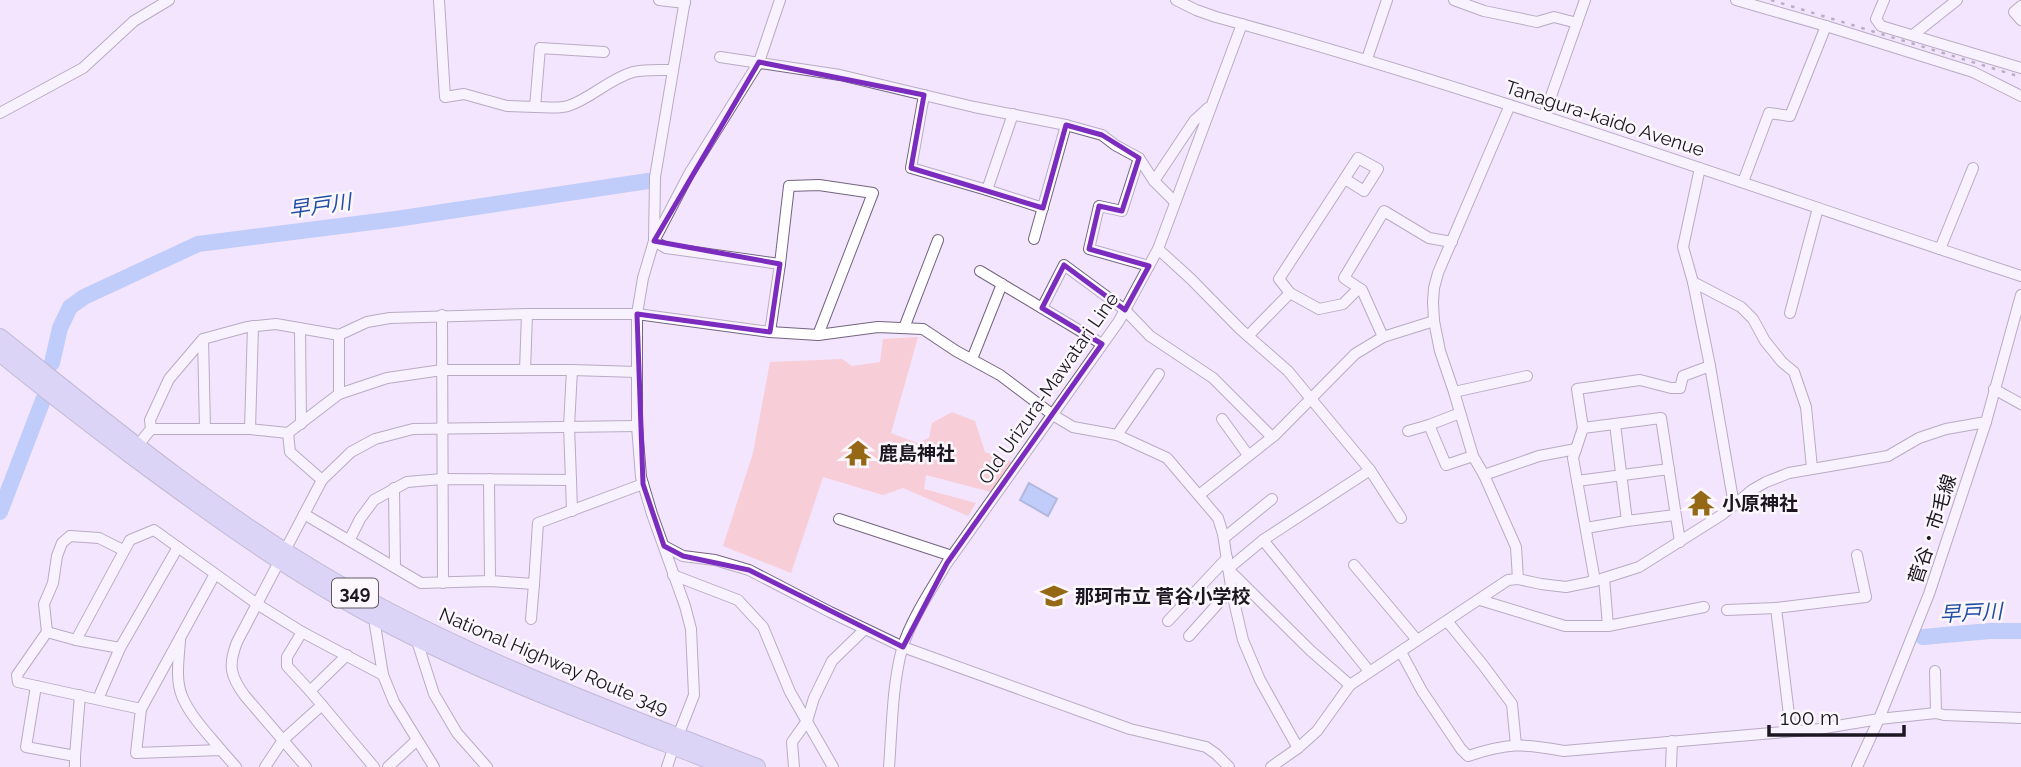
<svg xmlns="http://www.w3.org/2000/svg" width="2021" height="767" font-family="Raleway,'Noto Sans JP',sans-serif">
<rect width="100%" height="100%" fill="#f3e5fd"/>
<polygon fill="#f7cdd7" points="918,337 891,433 917,443 929,438 932,423 952,412 975,421 985,452 1012,462 991,492 926,475 924,489 976,503 968,516 903,488 883,495 823,477 791,573 723,546 753,453 770,362 842,359 852,366 880,362 883,339"/>
<polygon fill="#83adf7" stroke="#6480b6" stroke-width="2" points="1029,483 1057,499 1048,516 1020,500"/>
<g fill="none" stroke-linecap="round" stroke-linejoin="round">
<g stroke="#83adf7" stroke-width="16">
<polyline points="52,363 60,328 70,307 84,297 198,244 396,219 648,181"/>
<polyline points="0,512 43,400"/>
<polyline points="1923,637 1990,631 2021,631"/>
</g>
<g stroke="#74647f" stroke-width="12">
<g id="minor">
<polyline points="439,0 445,97 464,94 507,106 535,107 540,48 604,52"/>
<polyline points="659,0 685,3"/>
<polyline points="685,0 655,177 654,241 666,248 780,264 770,332"/>
<path d="M1176 0 1196 10 1216 17C1488 91 1753 188 2021 276"/>
<polyline points="1454,0 1484,11 1537,22 1554,17 1577,23"/>
<polyline points="1736,0 1826,26 1973,72 2021,96"/>
<polyline points="1884,0 1876,19 1881,26 2021,68"/>
<polyline points="2021,6 2014,12 2021,20"/>
<polyline points="1913,35 1957,0"/>
<polyline points="720,57 840,75 974,107 1066,125"/>
<polyline points="1367,59 1387,0"/>
<polyline points="924,95 911,168 987,190 1013,114"/>
<path d="M535 107C546 107 558 109 568 106 590 99 609 79 633 72 646 69 660 70 672 70"/>
<polyline points="0,113 83,68 134,21 169,0"/>
<polyline points="1544,116 1585,0"/>
<polyline points="1139,158 1122,211 1099,206 1089,249 1149,266"/>
<polyline points="1700,168 1683,247 1693,282 1710,366 1734,505"/>
<polyline points="1345,179 1364,191 1378,169 1358,158 1279,279 1290,293 1319,309 1343,304 1359,288"/>
<polyline points="1154,181 1194,121 1208,108"/>
<polyline points="1743,182 1769,113 1790,116 1826,26"/>
<polyline points="987,190 1043,208"/>
<polyline points="1034,239 1066,125 1102,135 1115,145 1139,158 1154,181 1175,202"/>
<polyline points="1158,249 1191,279 1240,329 1288,371 1370,470 1263,540 1369,671"/>
<polyline points="1940,249 1973,168"/>
<polyline points="780,264 789,186 819,185 873,193 818,335"/>
<polyline points="980,271 1102,344"/>
<polyline points="1693,282 1741,307 1753,319 1765,341 1782,362 1794,372 1806,407 1812,468"/>
<polyline points="1042,308 1064,265 1125,310 1150,336 1213,378 1272,437"/>
<polyline points="1790,313 1818,208"/>
<polyline points="442,315 443,583"/>
<polyline points="1434,321 1383,337 1362,290 1344,278 1384,211 1429,238 1452,242"/>
<polyline points="300,328 301,424"/>
<polyline points="904,328 938,240"/>
<polyline points="1248,336 1290,293"/>
<polyline points="203,339 205,429"/>
<polyline points="972,359 1002,284"/>
<polyline points="525,370 527,314"/>
<polyline points="572,370 637,372"/>
<polyline points="1994,389 2021,404"/>
<polyline points="1454,392 1527,376"/>
<polyline points="339,394 387,378 442,370 572,370 569,426 571,480 442,479 407,482 374,500 360,519 350,539"/>
<polyline points="1222,419 1248,455"/>
<polyline points="1615,424 1627,521 1675,515"/>
<polyline points="1429,425 1446,465 1473,456"/>
<polyline points="1583,428 1577,389 1640,380 1671,388 1680,388 1683,376 1710,366"/>
<polyline points="151,429 250,429 288,433 290,452 322,480"/>
<polyline points="250,429 253,326"/>
<polyline points="1408,431 1429,425 1460,413"/>
<polyline points="288,433 339,394 339,335"/>
<polyline points="1117,435 1159,374"/>
<polyline points="138,445 151,429 150,420 169,379 203,339 247,327 276,324 339,335 367,322 390,318 527,314 637,314 770,332 818,335 878,327 923,329 956,351 1000,375 1053,415 1073,427 1117,435 1167,458 1218,518 1223,534 1232,593 1243,640 1260,680 1298,748"/>
<polyline points="1370,470 1401,518"/>
<polyline points="1484,475 1539,456 1576,449"/>
<polyline points="489,479 490,581"/>
<polyline points="571,480 572,511"/>
<polyline points="1577,481 1669,469"/>
<polyline points="394,488 395,567"/>
<polyline points="1199,495 1275,435 1355,354 1383,337"/>
<polyline points="304,514 421,583 490,581 534,584 538,523 643,484"/>
<polyline points="839,519 952,556"/>
<polyline points="1586,528 1627,521"/>
<polyline points="1224,538 1272,499"/>
<polyline points="1263,540 1228,569 1311,651 1350,685"/>
<polyline points="664,546 683,556 715,560 749,570 830,612 903,647 1130,729 1206,747 1216,754 1229,767"/>
<polyline points="1354,565 1417,640"/>
<polyline points="673,575 738,600 763,627 790,692 833,767"/>
<polyline points="1604,578 1608,626"/>
<polyline points="1518,579 1541,584 1566,587 1595,581 1639,567 1723,514 1752,490 1766,482 1789,473 1888,456 1919,438 1946,429 1986,422"/>
<polyline points="1595,581 1573,458 1583,428 1661,418 1680,542"/>
<polyline points="1480,600 1565,626 1608,626 1704,607"/>
<polyline points="1727,610 1776,608"/>
<polyline points="378,619 375,625 383,675 394,702 434,767"/>
<polyline points="531,619 534,584"/>
<polyline points="1168,621 1227,558"/>
<polyline points="1447,621 1483,665 1512,704 1516,745"/>
<polyline points="47,632 44,604 53,583 57,556 62,543 70,536 99,538 123,550"/>
<polyline points="302,632 287,657 287,666 310,691 347,655"/>
<polyline points="1189,636 1231,589"/>
<polyline points="416,638 434,694 457,733 487,767"/>
<polyline points="76,640 120,648"/>
<path d="M180 640C179 658 175 679 182 696 190 716 208 734 221 750"/>
<path d="M1401 652 1422 691 1461 749 1468 756C1507 743 1523 743 1564 751L1819 729 1879 719 1936 713 1944 715 2021 718"/>
<polyline points="1935,671 1936,713"/>
<polyline points="36,686 26,747 75,756"/>
<polyline points="310,691 374,767"/>
<polyline points="98,699 120,648 178,547"/>
<polyline points="141,709 215,574"/>
<polyline points="1791,731 1776,608 1866,597 1857,555"/>
<polyline points="678,736 694,695 691,629 685,606 652,514 641,477 637,426 637,314 643,278 654,241 689,174 759,62 780,0"/>
<polyline points="75,767 75,756 80,695"/>
<polyline points="236,767 221,750 136,753 141,709 18,682 17,675 47,632 76,640 130,540 154,530 257,604 302,632 383,675"/>
<polyline points="265,767 283,740 322,705"/>
<path d="M306 767 245 696C230 676 228 665 237 642L322 480 351 452 375 439 413 429 637 426"/>
<polyline points="388,767 417,740"/>
<polyline points="667,767 674,746"/>
<polyline points="794,767 792,742 807,721 814,698 832,661 865,629"/>
<path d="M889 767C892 729 892 686 902 649 910 621 932 588 947 563L1119 321 1158 249 1242 24"/>
<polyline points="1271,767 1298,748 1317,731 1350,685 1508,580 1518,579 1516,547 1484,475 1473,456 1454,392 1440,351 1434,321 1433,302 1434,288 1438,273 1510,105"/>
<polyline points="1671,767 1672,741"/>
<polyline points="1857,767 1879,719 1929,594 1986,422 2021,295"/>
</g>
</g>
<g stroke="#8784a5" stroke-width="18">
<g id="highway">
<path d="M0 337C106 422 215 512 332 580 467 658 613 711 757 767"/>
<path d="M0 353C42 388 86 421 129 454 210 514 291 573 380 620 492 679 609 721 726 767"/>
</g>
</g>
<use href="#minor" stroke="#fff" stroke-width="10"/>
<use href="#highway" stroke="#c1bfed" stroke-width="16"/>
<polyline stroke="#756b7b" stroke-width="2.5" stroke-dasharray="3.5 7" stroke-linecap="butt" points="1771,0 2021,77"/>
</g>
<path d="M0 0H2021V767H0ZM759 62 924 95 911 168 1043 208 1066 125 1102 135 1139 158 1122 211 1099 206 1089 249 1149 266 1125 310 1064 265 1042 308 1102 344 947 563 903 647 749 570 683 556 664 546 643 484 637 314 770 332 780 264 654 241Z" fill="#f3e5fd" fill-opacity=".55" fill-rule="evenodd"/>
<path fill="none" stroke="#7b2cbf" stroke-width="5" stroke-linejoin="round" d="M759 62 924 95 911 168 1043 208 1066 125 1102 135 1139 158 1122 211 1099 206 1089 249 1149 266 1125 310 1064 265 1042 308 1102 344 947 563 903 647 749 570 683 556 664 546 643 484 637 314 770 332 780 264 654 241Z"/>
<defs>
<g id="temple-bare" transform="scale(2.1)"><path d="M0-6L5-2H3V0L6.5 2.5H4V6H1.5V3h-3V6H-4V2.5H-6.5L-3 0V-2H-5Z" fill="#956815" stroke="#fbf7fd" stroke-width="2.5" paint-order="stroke"/></g>
<g id="school-bare" transform="scale(2.1)"><path d="M0-5L7-2L0 1L-7-2ZM-4 1L0 2.5L4 1V4Q0 6-4 4Z" fill="#956815" stroke="#fbf7fd" stroke-width="2.5" paint-order="stroke"/></g>
</defs>
<g fill-rule="evenodd">
<use href="#temple-bare" x="858" y="453"/>
<use href="#temple-bare" x="1701" y="503"/>
<use href="#school-bare" x="1054" y="596"/>
</g>
<g text-anchor="middle" stroke-width="5" stroke-linejoin="round" paint-order="stroke">
<rect fill="#fbf7fd" stroke="#5f5a62" stroke-width="2" x="332" y="578.5" width="46" height="29" rx="5"/>
<g font-size="18" font-weight="bold" fill="#1c1620">
<text x="355" y="599">349</text>
</g>
<g font-size="19" fill="#1c1620" stroke="#fbf7fd">
<text transform="translate(1605 118) rotate(18)" y="7">Tanagura-kaido Avenue</text>
<text transform="translate(1048 388) rotate(-55)" y="7">Old Urizura-Mawatari Line</text>
<text transform="translate(1932 529) rotate(-72)" y="7">菅谷・市毛線</text>
<text transform="translate(554 661) rotate(23)" y="7">National Highway Route 349</text>
</g>
<g font-size="19" font-weight="bold" fill="#1c1620" stroke="#fbf7fd" text-anchor="start">
<text x="879" y="460">鹿島神社</text>
<text x="1722" y="510">小原神社</text>
<text x="1075" y="603">那珂市立 菅谷小学校</text>
</g>
<g font-size="21" font-style="italic" fill="#214ea3" stroke="#fbf7fd">
<text transform="translate(320 206) rotate(-8)" y="7">早戸川</text>
<text transform="translate(1971 613) rotate(-3)" y="7">早戸川</text>
</g>
</g>
<path d="M1769 725v10h135v-10" fill="none" stroke="#1c1620" stroke-width="3.5"/>
<text x="1780" y="725" font-size="21" fill="#1c1620" stroke="#fbf7fd" stroke-width="5" paint-order="stroke">100 m</text>
</svg>
